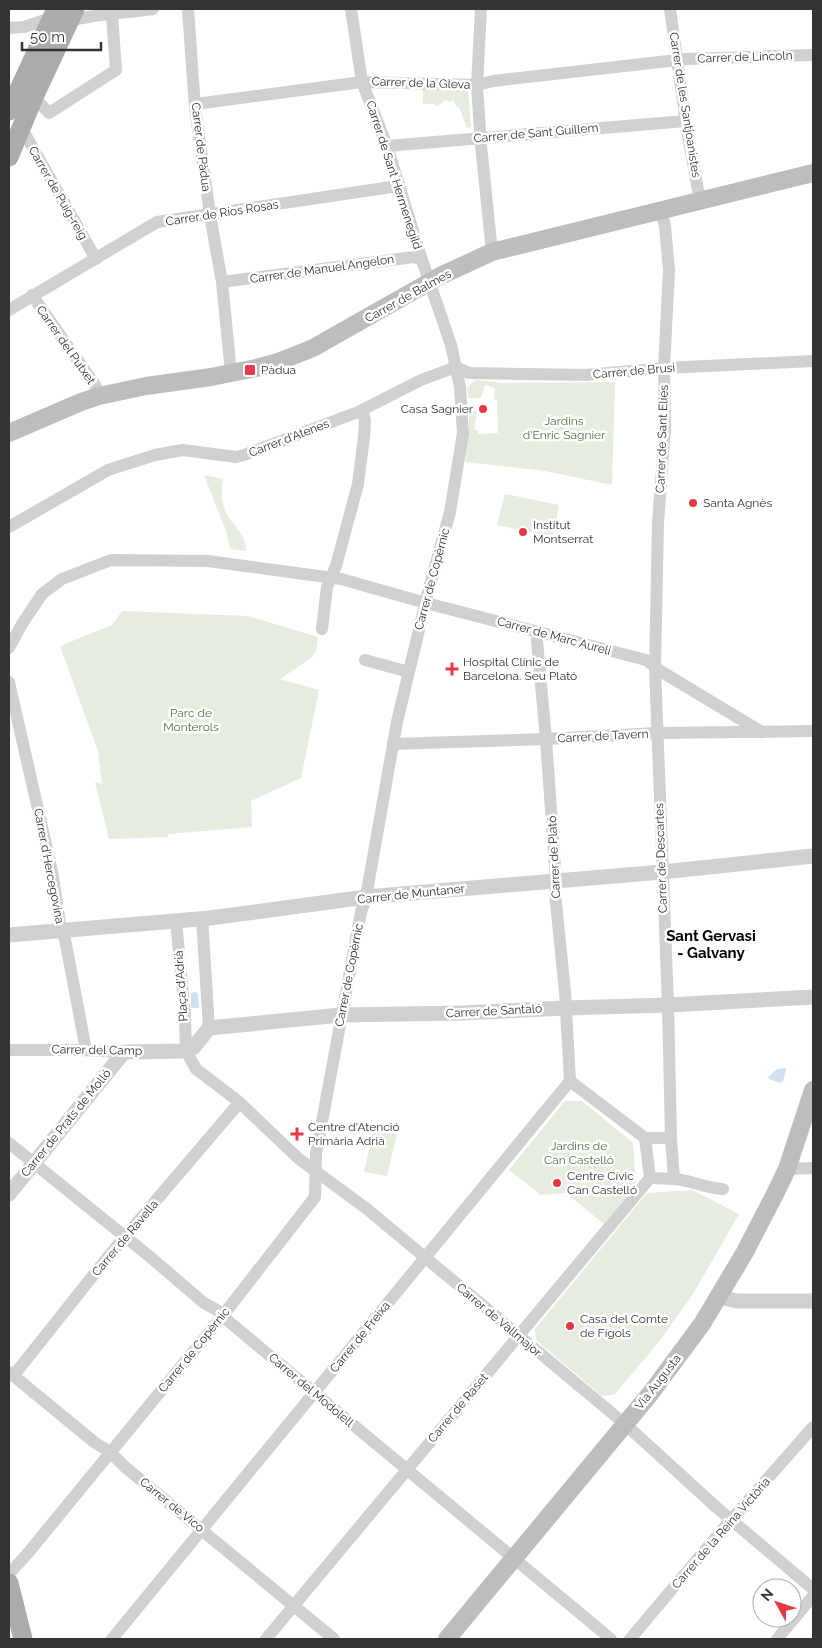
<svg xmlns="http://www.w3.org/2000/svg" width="822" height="1648" font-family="Raleway,sans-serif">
<rect width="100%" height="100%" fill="#fff"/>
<g fill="#e6ecdf">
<polygon points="423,89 468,90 471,127 467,128 459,107 457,107 453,100 449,102 446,100 437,106 434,104 423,104"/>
<polygon points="475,380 503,383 615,382 612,485 545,471 465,462 469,429 469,411 477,411 474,430 478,430 478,434 498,433 497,400 494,399 495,388 485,385 481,398 468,398 467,388"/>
<path d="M204 475 223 479C221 490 221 502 226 513 233 526 247 535 246 551L230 549 227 534Z"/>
<polygon points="505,494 559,505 553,537 497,525"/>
<polygon points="122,611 248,616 318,637 316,651 311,658 280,679 319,690 301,778 251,801 252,827 168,834 168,837 109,839 95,782 102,784 98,751 60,646 112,625"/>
<polygon points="565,1101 582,1101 633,1143 636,1184 604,1224 566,1193 541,1195 509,1170"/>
<polygon points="374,1129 397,1134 387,1176 364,1172"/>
<polygon points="692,1190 739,1214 693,1294 658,1343 614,1395 602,1396 536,1340 535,1329 647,1193"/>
</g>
<g fill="#cfe2ee">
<polygon points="196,992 198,995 199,1008 191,1008 191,993"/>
<polygon points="785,1068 786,1070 783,1081 780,1083 769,1079 768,1077 777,1069"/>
</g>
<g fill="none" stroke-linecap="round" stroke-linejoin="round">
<g stroke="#d0d0d0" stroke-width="12">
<polyline points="188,9 195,108 211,221 222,282 231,373"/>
<polyline points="481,9 477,85 481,145 492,252"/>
<polyline points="670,9 687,130 698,190 701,200"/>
<path d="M69 21C96 14 125 13 153 9"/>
<polyline points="9,28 24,27 51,18"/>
<polyline points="34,97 49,113 116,70 112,15"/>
<polyline points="195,104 362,82 477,85 493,81 686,59 813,55"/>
<polyline points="21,127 96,259"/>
<polyline points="387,146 686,121"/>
<polyline points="661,211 665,226 669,270 664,368 665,429 658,523 655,668 668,1005 671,1138"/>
<polyline points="222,282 414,257 422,260"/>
<polyline points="32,295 95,385 99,396"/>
<polyline points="9,310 157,222 398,186"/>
<polyline points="9,527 108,470 155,455 183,450 236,457 244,455 358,412 421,380 456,367 469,373 586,375 664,368 813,361"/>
<polyline points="322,629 327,587 336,566 358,484 364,437 365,420 362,410"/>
<polyline points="538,632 537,641 546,739 556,881 555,893 565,992 570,1081"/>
<polyline points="9,648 22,624 42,594 62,579 111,560 208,561 341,579 426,603 646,660 662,672 762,732"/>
<polyline points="365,660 409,672"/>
<polyline points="9,682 52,871 61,930 65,939 86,1050"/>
<polyline points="393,744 546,739 657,733 813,731"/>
<polyline points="202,918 209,1028"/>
<polyline points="176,921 185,1015 186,1051 196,1069 238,1101 299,1159 367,1209 625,1424 716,1507 813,1589"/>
<polyline points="9,1050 80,1050 124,1052"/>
<polyline points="570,1081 645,1138"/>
<polyline points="645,1138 671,1138 674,1179 650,1178"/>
<polyline points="645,1138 650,1178"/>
<polyline points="9,1143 149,1256 204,1303 224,1314 227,1320 611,1639"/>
<polyline points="787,1169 813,1168"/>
<path d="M674 1179C692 1180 706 1189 723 1189"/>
<polyline points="9,1372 94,1442 110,1452 125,1467 334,1639"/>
<polyline points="14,1375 107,1258 239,1103"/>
<polyline points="9,1574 28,1553 224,1314 315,1197 316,1154 361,912 366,897 397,722 428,592 450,512 463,433 460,387 451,345 422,260 387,146 362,82 351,9"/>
<polyline points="112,1639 570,1081"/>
<polyline points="266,1639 650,1178"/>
<polyline points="630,1639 722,1530 813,1427"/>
<polyline points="777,1639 813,1596"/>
</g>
<g stroke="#d0d0d0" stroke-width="15">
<polyline points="9,935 210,918 366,897 662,872 813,856"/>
<polyline points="9,1194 124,1052 186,1051 194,1047 209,1028 341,1015 462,1013 566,1008 668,1005 813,997"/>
<polyline points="720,1297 737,1301 813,1301"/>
</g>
<g stroke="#bdbdbd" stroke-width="18">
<polyline points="9,433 81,402 99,396 146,386 211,377 256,368 278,362 313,348 440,276 492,252 813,173"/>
<polyline points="447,1639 650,1394 702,1324 745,1252 776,1192 787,1169 813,1090"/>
</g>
<g stroke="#ababab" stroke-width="19">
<polyline points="9,111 56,9"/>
<polyline points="9,157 34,97 75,9"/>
<polyline points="9,1583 23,1639"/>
</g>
</g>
<g fill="#e63946" stroke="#fff" stroke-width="2">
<rect x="244" y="364" width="12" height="12" rx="2.5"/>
<circle cx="483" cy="409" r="5"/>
<circle cx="693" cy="503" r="5"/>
<circle cx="523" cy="532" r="5"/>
<path d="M449.5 661.5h5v5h5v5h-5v5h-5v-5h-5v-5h5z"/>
<path d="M294.5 1126.5h5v5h5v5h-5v5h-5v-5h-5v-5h5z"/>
<circle cx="557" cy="1183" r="5"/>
<circle cx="570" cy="1326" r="5"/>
</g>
<g text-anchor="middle" stroke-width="5" stroke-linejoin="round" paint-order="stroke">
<g font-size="12" fill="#333" stroke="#fff">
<text transform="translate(745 57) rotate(-2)" y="4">Carrer de Lincoln</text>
<text transform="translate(421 83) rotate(2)" y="4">Carrer de la Gleva</text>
<text transform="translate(685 105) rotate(81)" y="4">Carrer de les Santjoanistes</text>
<text transform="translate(536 133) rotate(-5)" y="4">Carrer de Sant Guillem</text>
<text transform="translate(201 147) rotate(83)" y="4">Carrer de Pàdua</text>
<text transform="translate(394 175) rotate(72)" y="4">Carrer de Sant Hermenegild</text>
<text transform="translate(58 193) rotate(60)" y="4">Carrer de Puig-reig</text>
<text transform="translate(222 213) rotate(-9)" y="4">Carrer de Ríos Rosas</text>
<text transform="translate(322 269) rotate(-8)" y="4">Carrer de Manuel Angelon</text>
<text transform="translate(408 296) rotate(-29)" y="4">Carrer de Balmes</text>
<text transform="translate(66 345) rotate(55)" y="4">Carrer del Putxet</text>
<text transform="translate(634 371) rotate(-5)" y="4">Carrer de Brusi</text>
<text transform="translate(289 438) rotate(-21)" y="4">Carrer d'Atenes</text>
<text transform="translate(662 439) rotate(-88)" y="4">Carrer de Sant Elies</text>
<text transform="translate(432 579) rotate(-75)" y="4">Carrer de Copèrnic</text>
<text transform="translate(554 636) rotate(15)" y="4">Carrer de Marc Aureli</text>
<text transform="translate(603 736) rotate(-3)" y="4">Carrer de Tavern</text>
<text transform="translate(554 857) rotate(-93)" y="4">Carrer de Plató</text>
<text transform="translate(661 858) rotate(-92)" y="4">Carrer de Descartes</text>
<text transform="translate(49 866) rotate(79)" y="4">Carrer d'Hercegovina</text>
<text transform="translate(411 894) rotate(-6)" y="4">Carrer de Muntaner</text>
<text transform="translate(349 975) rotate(-79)" y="4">Carrer de Copèrnic</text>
<text transform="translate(181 986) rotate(-94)" y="4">Plaça d'Adrià</text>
<text transform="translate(494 1011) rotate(-3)" y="4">Carrer de Santaló</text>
<text transform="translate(97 1050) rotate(1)" y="4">Carrer del Camp</text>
<text transform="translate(66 1123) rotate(-51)" y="4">Carrer de Prats de Molló</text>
<text transform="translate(125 1238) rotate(-50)" y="4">Carrer de Ravella</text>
<text transform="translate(499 1320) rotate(40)" y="4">Carrer de Vallmajor</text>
<text transform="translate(360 1337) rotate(-51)" y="4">Carrer de Freixa</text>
<text transform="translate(194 1350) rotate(-51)" y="4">Carrer de Copèrnic</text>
<text transform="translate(658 1382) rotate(-52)" y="4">Via Augusta</text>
<text transform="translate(311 1390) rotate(40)" y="4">Carrer del Modolell</text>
<text transform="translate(458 1408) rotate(-50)" y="4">Carrer de Raset</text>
<text transform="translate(172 1505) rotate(39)" y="4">Carrer de Vico</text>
<text transform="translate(721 1533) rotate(-49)" y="4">Carrer de la Reina Victòria</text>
</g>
<g font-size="12" fill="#333" stroke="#fff" text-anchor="start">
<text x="261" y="374">Pàdua</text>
<text x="473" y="413" text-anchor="end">Casa Sagnier</text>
<text x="703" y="507">Santa Agnès</text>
<text x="533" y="529">Institut<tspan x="533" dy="14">Montserrat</tspan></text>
<text x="463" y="666">Hospital Clínic de<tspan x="463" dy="14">Barcelona. Seu Plató</tspan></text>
<text x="308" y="1131">Centre d'Atenció<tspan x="308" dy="14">Primària Adrià</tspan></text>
<text x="567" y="1180">Centre Cívic<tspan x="567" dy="14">Can Castelló</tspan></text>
<text x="580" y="1323">Casa del Comte<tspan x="580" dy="14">de Fígols</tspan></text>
</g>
<g font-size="12" fill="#56703f" stroke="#fff">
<text x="564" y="425">Jardins<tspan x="564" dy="14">d'Enric Sagnier</tspan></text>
<text x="191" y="717">Parc de<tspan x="191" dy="14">Monterols</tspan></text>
<text x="579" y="1150">Jardins de<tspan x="579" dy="14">Can Castelló</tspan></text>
</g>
<g font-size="15" font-weight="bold" fill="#000" stroke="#fff">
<text x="711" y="941">Sant Gervasi<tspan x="711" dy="17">- Galvany</tspan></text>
</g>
</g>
<rect width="822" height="1648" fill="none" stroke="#333333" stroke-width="20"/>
<g transform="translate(777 1603) rotate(310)"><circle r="24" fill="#ffffff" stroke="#adadad"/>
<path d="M0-4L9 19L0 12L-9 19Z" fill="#e63946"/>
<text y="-8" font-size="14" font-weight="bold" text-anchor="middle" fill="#333333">N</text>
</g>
<path d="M22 42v8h79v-8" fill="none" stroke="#333333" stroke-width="2.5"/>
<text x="30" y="42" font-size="15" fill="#333333" stroke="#ffffff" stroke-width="4" paint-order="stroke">50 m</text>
</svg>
